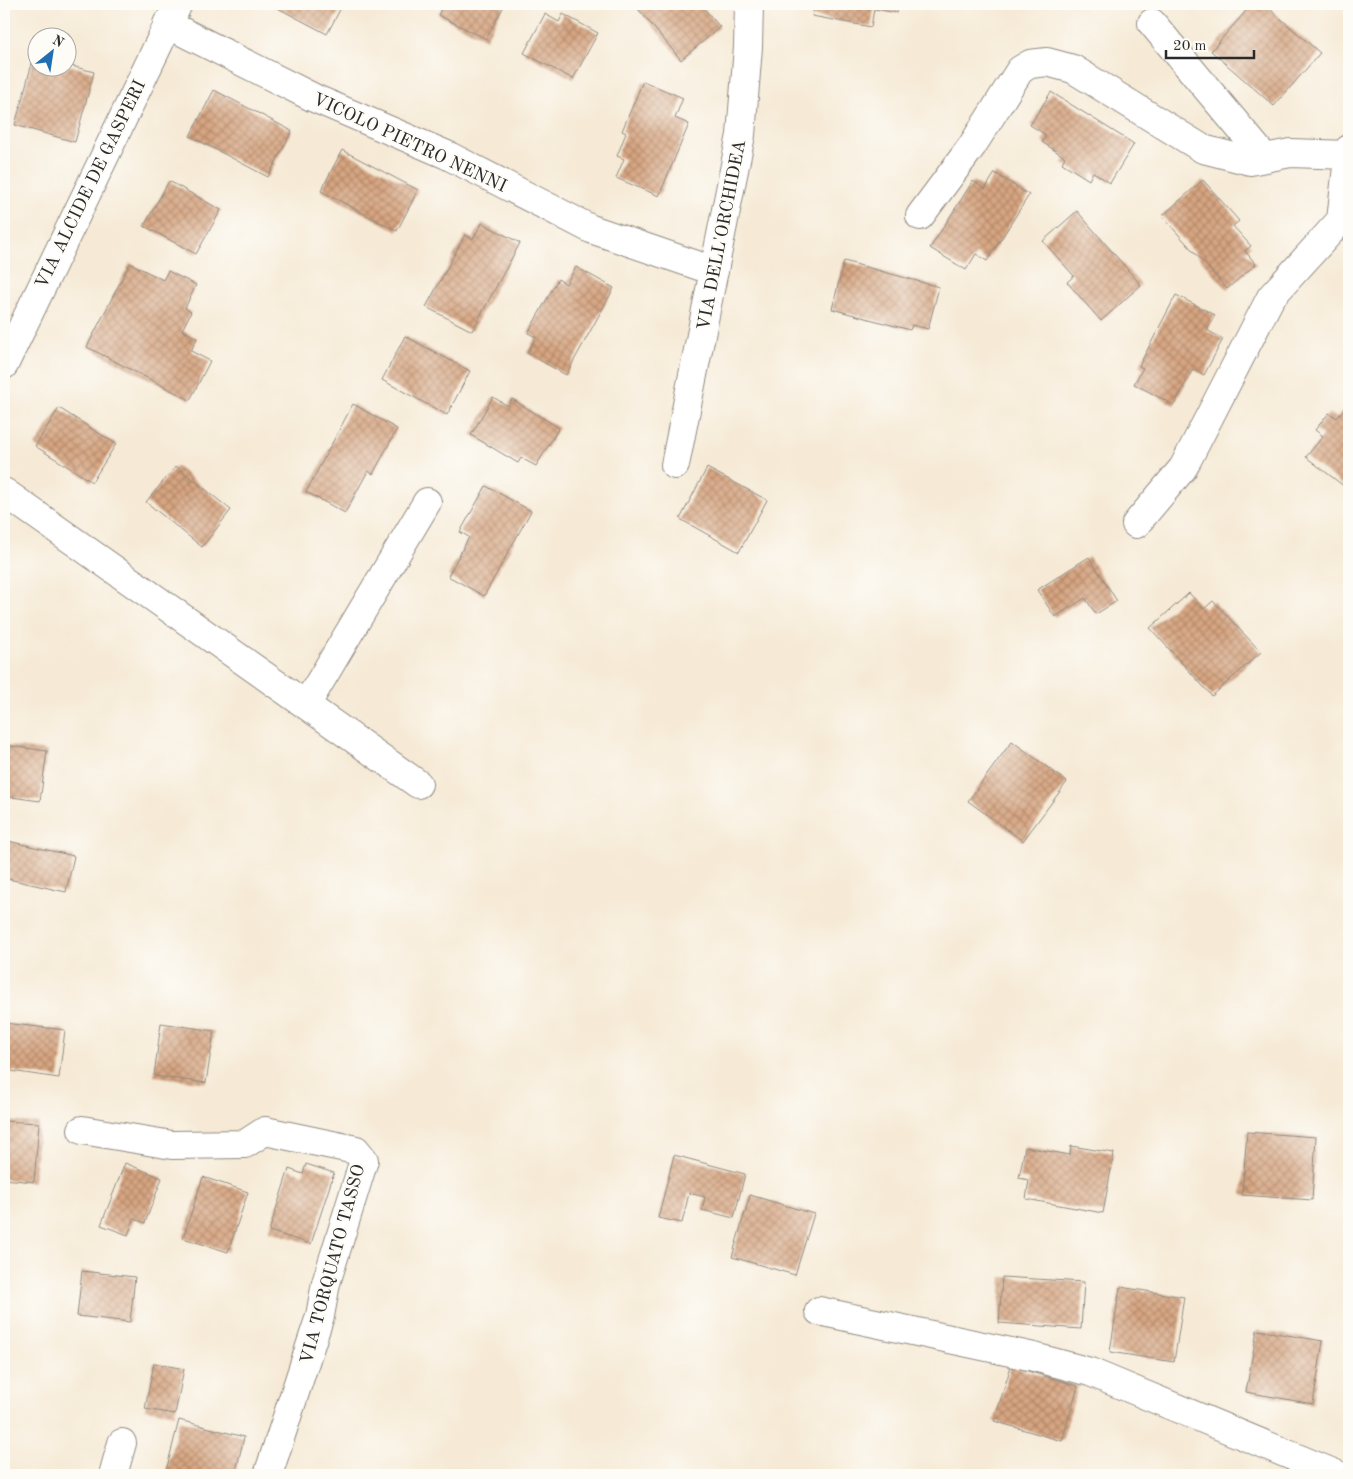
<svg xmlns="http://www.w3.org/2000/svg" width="1353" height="1479" font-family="'Old Standard TT',serif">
<defs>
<pattern id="building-cross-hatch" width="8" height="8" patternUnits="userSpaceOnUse" patternTransform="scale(1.25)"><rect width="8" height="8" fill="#d7a581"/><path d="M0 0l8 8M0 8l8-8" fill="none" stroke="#af876a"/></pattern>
</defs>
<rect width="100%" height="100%" fill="#fdfcf7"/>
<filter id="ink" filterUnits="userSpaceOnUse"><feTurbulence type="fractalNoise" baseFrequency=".02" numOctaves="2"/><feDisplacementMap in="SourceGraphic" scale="10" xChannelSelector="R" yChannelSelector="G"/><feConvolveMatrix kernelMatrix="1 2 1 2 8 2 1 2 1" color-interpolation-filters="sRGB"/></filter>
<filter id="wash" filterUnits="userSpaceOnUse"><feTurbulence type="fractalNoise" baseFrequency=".0096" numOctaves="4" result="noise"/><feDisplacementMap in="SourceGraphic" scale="20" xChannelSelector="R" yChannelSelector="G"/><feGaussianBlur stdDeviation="1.12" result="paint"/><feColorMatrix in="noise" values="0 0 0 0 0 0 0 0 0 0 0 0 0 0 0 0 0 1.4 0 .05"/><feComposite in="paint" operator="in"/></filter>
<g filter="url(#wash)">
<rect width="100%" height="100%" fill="#f6ead6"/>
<g id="blocks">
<g fill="url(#building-cross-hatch)">
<polygon points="276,4 343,4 327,34 274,6"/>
<polygon points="444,4 505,4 486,39 438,15"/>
<polygon points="634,4 700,4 720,27 681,60"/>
<polygon points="815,4 898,4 897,13 874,9 871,27 812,16"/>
<polygon points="1188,4 1201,4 1195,10"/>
<polygon points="1252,4 1264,4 1320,53 1274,106 1211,51"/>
<polygon points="545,14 559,22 563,14 598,33 573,79 524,53"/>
<polygon points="34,56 38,57 38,68 68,68 68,65 94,72 75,142 15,125"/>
<polygon points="643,81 683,98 675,118 689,124 659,196 616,178 624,159 617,156 626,133 622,131"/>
<polygon points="214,90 292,131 268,177 190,136"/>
<polygon points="1051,92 1134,144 1110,183 1093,172 1089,180 1062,163 1065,157 1042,142 1046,135 1030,125"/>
<polygon points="342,150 418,190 397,231 321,191"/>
<polygon points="995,173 1029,195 987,261 976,254 966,270 930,248 973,181 985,189"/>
<polygon points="1203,180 1239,221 1233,226 1251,246 1245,251 1256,264 1227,289 1162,216"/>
<polygon points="169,181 221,210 196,254 144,226"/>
<polygon points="1077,211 1141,285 1101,321 1067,282 1074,276 1043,241"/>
<polygon points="482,223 520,243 472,331 426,307 465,235 473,239"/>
<polygon points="844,261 939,287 928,329 912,325 910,330 832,309"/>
<polygon points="130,263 163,280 168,271 196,285 185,308 191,312 182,330 197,338 191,351 210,361 190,400 87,347"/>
<polygon points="576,267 614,288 566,375 527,353 536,337 528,333 558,279 566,284"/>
<polygon points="1176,295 1215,315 1207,330 1223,339 1204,375 1193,369 1174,405 1134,384 1143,368 1139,366"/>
<polygon points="405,336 470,371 447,415 382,380"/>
<polygon points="493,397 508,406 512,399 559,428 536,466 521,458 518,463 471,435"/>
<polygon points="1349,402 1349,490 1306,457 1323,436 1315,430 1329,413 1337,418"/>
<polygon points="353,404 397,429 373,474 368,471 345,513 306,492"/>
<polygon points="59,408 116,444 92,482 35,446"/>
<polygon points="176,466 231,510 202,547 146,502"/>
<polygon points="707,468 767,500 739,552 680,519"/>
<polygon points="486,486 531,511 484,596 448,576 469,537 460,532"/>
<polygon points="1089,557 1117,601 1096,614 1085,598 1055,617 1037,590"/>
<polygon points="1189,593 1204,609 1213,601 1261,652 1212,696 1150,628"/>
<polygon points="1012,741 1067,782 1023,841 968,801"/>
<polygon points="4,745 47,751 40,801 4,796"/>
<polygon points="8,841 74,856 66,892 4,878 4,858"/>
<polygon points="4,1023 65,1030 59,1078 4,1070"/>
<polygon points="161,1023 214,1031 206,1083 154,1076"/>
<polygon points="4,1121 39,1123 34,1182 4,1179"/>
<polygon points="1247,1132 1316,1137 1312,1200 1242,1195"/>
<polygon points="1071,1146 1114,1153 1103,1213 1026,1199 1029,1180 1019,1178 1025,1147 1070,1155"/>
<polygon points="674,1155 745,1174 734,1218 702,1210 705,1197 689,1193 682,1223 658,1218"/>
<polygon points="125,1163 162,1178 145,1223 134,1219 128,1235 101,1225"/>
<polygon points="306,1164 334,1173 311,1244 269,1231 289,1169 303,1174"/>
<polygon points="203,1177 248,1192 228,1252 183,1238"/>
<polygon points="750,1195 814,1214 795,1275 732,1257"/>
<polygon points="82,1271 135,1277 130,1322 77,1316"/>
<polygon points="1002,1277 1084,1282 1081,1329 999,1323"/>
<polygon points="1120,1287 1184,1297 1174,1362 1110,1352"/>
<polygon points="1257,1330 1323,1341 1313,1404 1246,1392"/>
<polygon points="154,1363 184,1369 175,1414 145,1409"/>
<polygon points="1011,1366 1078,1386 1062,1441 994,1421"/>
<polygon points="179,1420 244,1437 235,1475 165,1475"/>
</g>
</g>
</g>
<g filter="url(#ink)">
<use href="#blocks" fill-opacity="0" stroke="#908a80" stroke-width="1"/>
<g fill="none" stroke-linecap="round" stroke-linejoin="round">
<g stroke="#908a80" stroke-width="30">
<g id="minor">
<polyline points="1152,23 1265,158"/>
<polyline points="167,24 314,98 447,155 591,229 714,271"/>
<polyline points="920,216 972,146 1020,70 1030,64 1047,62 1073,69 1203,149 1250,161 1290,153 1349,155"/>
<polyline points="4,365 178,4"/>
<polyline points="675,465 741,135 748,47 749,4"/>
<polyline points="4,492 418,784"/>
<polyline points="1136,524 1183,468 1271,297 1341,220 1349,149"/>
<polyline points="306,705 427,502"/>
<polyline points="82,1130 172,1145 245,1144 265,1131 356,1150 364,1160 326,1283 320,1316 268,1475"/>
<polyline points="819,1311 1034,1357 1090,1372 1338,1475"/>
<polyline points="113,1475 122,1443"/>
</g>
</g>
<use href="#minor" stroke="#fff" stroke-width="28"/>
</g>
</g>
<g text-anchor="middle" stroke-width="4.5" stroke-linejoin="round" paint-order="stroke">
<g font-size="18" fill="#2b2b2b" stroke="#fdfcf7">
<text transform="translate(410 142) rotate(25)" y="6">VICOLO PIETRO NENNI</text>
<text transform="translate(90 184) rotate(-64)" y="6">VIA ALCIDE DE GASPERI</text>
<text transform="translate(721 235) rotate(-79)" y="6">VIA DELL'ORCHIDEA</text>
<text transform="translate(332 1264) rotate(-75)" y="6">VIA TORQUATO TASSO</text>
</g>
</g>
<rect width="1353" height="1479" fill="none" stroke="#fdfcf7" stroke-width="20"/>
<g transform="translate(52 52) rotate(30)"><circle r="24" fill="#fdfcf7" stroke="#a9a8a5"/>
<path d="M0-4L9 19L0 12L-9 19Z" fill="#1f6fb2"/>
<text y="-8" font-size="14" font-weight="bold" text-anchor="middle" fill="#2b2b2b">N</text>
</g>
<path d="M1166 50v8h88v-8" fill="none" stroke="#2b2b2b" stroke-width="2.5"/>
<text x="1173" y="50" font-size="15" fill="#2b2b2b" stroke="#fdfcf7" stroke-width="4" paint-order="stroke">20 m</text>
</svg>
